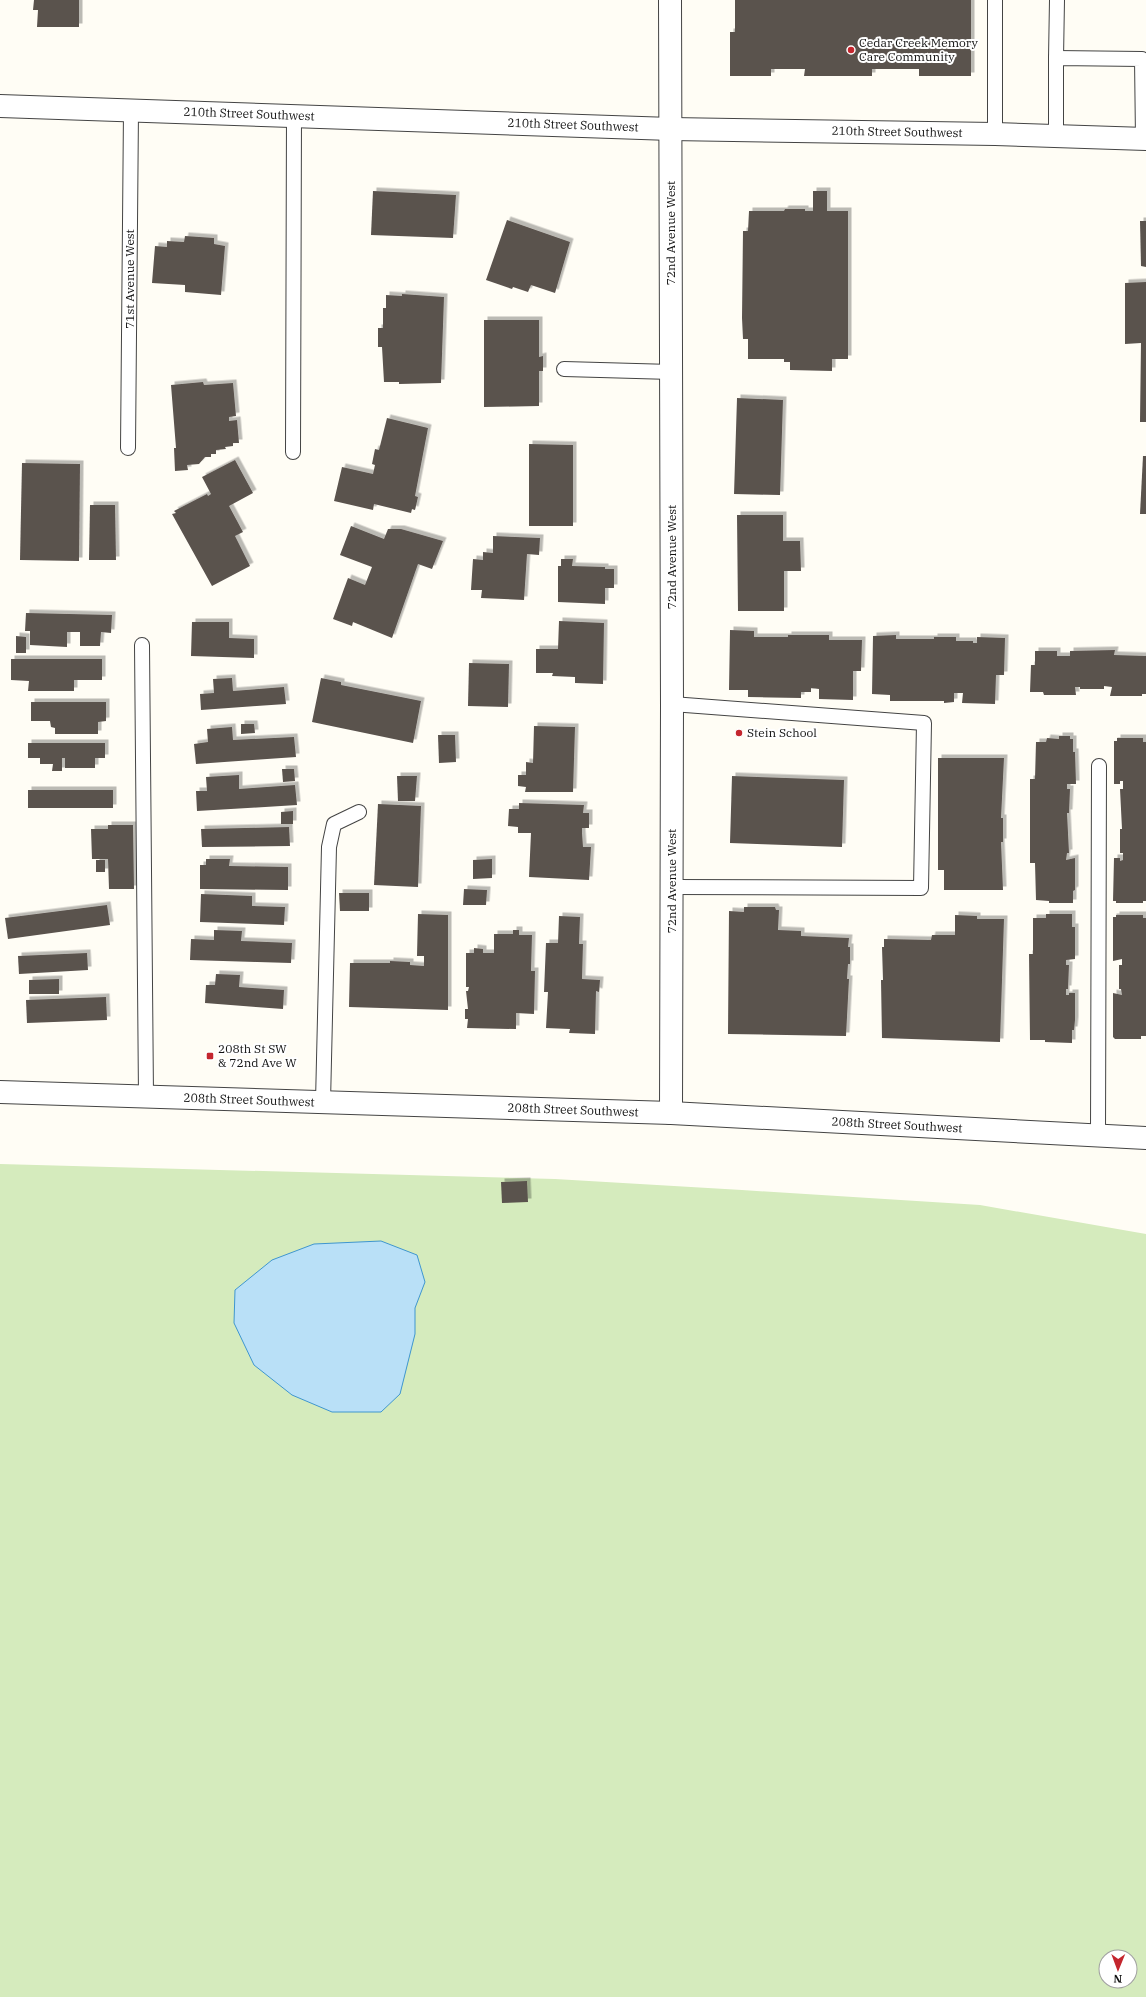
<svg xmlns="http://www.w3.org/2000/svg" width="1146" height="1997" font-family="'IBM Plex Serif',serif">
<defs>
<filter id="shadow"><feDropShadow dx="3.5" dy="-3.5" stdDeviation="0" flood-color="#0004"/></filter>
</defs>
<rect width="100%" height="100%" fill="#fffdf5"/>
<path fill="#d5ebbd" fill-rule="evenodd" d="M0 1164 555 1179 742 1190 980 1205 1146 1234V1997H0ZM1106 1957H1130V1981H1106Z"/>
<polygon fill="#b9e0f7" stroke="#3f96cf" points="381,1241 417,1255 425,1282 415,1308 415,1334 400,1394 381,1412 332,1412 292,1395 254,1365 234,1323 235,1290 272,1260 314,1244"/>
<g fill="#5a524d" filter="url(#shadow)">
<polygon points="34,0 79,0 79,27 37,27 38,10 33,10"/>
<polygon points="735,0 971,0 971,76 919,76 919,69 872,69 872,76 804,76 805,69 771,69 771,76 730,76 730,32 735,32"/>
<polygon points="373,191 456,195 453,238 371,235"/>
<polygon points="813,191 827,191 827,211 848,211 848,359 832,359 832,371 790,370 790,362 784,362 784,359 748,359 748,339 743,339 742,318 743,231 748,231 749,211 784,211 785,209 805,209 805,211 813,211"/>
<polygon points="507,220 570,242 555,293 531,285 528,292 513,287 512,289 486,280"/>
<polygon points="1140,221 1146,221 1146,267 1141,266"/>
<polygon points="185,236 214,238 214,244 225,246 221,295 185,292 185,285 152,283 155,246 167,247 167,241 184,242"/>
<polygon points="1146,282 1146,422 1140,422 1141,343 1125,344 1125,283"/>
<polygon points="402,294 444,297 441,383 399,384 399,382 384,382 382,347 378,347 378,328 383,328 383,308 386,308 386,295 402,296"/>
<polygon points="484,320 539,320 539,357 543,356 543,371 539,371 539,406 484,407"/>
<polygon points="203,382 204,385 233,383 236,416 229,417 229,421 237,420 239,443 233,443 233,446 225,447 226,449 216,450 216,454 211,454 211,457 205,457 199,464 187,465 188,470 175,471 174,448 176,448 171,385"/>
<polygon points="737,398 783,400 780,495 734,494"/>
<polygon points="387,418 428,428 415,496 418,497 415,510 412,509 411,513 374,504 373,510 334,501 342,467 373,474 375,465 372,464 375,449 379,450"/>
<polygon points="529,444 573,445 573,526 529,526"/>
<polygon points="1143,456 1146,456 1146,514 1140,514"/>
<polygon points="235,460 253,493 229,506 243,532 235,536 250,566 212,586 172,514 176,513 174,511 207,494 208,496 211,494 202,477"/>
<polygon points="22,463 80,464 79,561 20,560"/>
<polygon points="90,505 115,505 116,560 89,560"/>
<polygon points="737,515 783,515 783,541 800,541 801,571 784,571 784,611 738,611"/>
<polygon points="351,526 384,539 388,529 401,529 443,541 432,569 418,564 392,638 353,622 352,626 333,619 348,578 365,585 372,567 340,555"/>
<polygon points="493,536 540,538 539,555 527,554 524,600 481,598 482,590 471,590 473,559 483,560 483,552 493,553"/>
<polygon points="561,559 573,559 572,566 605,567 605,569 614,569 614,588 605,588 605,604 558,602 558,566 561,566"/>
<polygon points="26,613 112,615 111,633 101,632 100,646 80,646 80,632 67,632 67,647 30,645 30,631 25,631"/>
<polygon points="559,621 604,623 603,684 575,683 575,677 552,676 553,673 536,673 536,649 558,649"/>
<polygon points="192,622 229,622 229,638 254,639 254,658 191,656"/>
<polygon points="730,630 754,631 754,637 788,637 788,635 829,635 829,640 862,640 861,671 853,671 853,700 819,699 819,689 811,688 811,692 801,692 801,698 748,697 748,690 729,690"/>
<polygon points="896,635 896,639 934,639 934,637 956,637 956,641 973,641 973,643 977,643 977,637 1005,638 1004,675 996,675 995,704 962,703 963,693 954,693 954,702 944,703 944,701 890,701 890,695 872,694 873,636"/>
<polygon points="16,636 26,637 26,653 16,653"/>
<polygon points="1115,650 1114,655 1146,656 1146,694 1142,694 1142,696 1110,696 1112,687 1104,686 1104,689 1080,689 1080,687 1075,687 1076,695 1044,695 1043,692 1030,692 1031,665 1035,665 1035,651 1057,651 1057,656 1070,656 1070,651"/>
<polygon points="11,659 102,659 102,680 74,680 74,691 28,691 29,681 11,680"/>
<polygon points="469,663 509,664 508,707 468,706"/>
<polygon points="232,678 233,691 284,687 286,704 201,710 200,694 214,693 213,679"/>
<polygon points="321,678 341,682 341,685 421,701 413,743 312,722"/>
<polygon points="31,702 106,702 106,721 98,722 98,734 55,734 55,728 51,727 50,721 31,721"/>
<polygon points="241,724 254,724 255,733 241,734"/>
<polygon points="534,726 575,727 573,792 525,792 526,787 518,786 518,775 526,775 526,762 533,763"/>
<polygon points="232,727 233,740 294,737 296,757 196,764 194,744 208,742 207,729"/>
<polygon points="438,735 455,735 456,762 439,763"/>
<polygon points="1059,736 1070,736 1070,739 1073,739 1073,752 1075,752 1076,784 1067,784 1067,789 1070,789 1069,813 1067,813 1069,853 1067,853 1066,860 1075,858 1075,890 1073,891 1073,903 1049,903 1049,901 1036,900 1035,863 1030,863 1030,779 1035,779 1036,742 1046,742 1047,738 1059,739"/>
<polygon points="1117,738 1143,738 1143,742 1146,742 1146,901 1143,901 1143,903 1116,903 1116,901 1113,901 1114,858 1120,858 1120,861 1123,860 1123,853 1120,853 1120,829 1122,829 1120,789 1123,789 1123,781 1120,781 1120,784 1114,784 1114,741 1117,741"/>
<polygon points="28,743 105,743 105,758 95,758 95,768 65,768 65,758 62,758 62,771 52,771 53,764 40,764 40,758 28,758"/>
<polygon points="938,758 1004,758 1001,818 1003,818 1003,842 1001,842 1003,890 944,890 944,870 938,870"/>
<polygon points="282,769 294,769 295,781 283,782"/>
<polygon points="239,775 239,789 295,785 297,805 197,811 196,791 207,791 206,777"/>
<polygon points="397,776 417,776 415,801 398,801"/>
<polygon points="732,776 844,780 842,847 730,843"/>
<rect x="28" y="790" width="85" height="18"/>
<polygon points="519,803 584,805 583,813 589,813 589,828 582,828 582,833 583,847 591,847 589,880 529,877 531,833 518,833 518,827 508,826 509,809 519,809"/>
<polygon points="378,804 421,806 418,887 374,885"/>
<polygon points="293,811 293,824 281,824 281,812"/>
<polygon points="108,825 133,825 134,889 109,889 108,859 92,859 91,829 108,829"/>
<polygon points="289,827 290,846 202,847 201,829"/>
<polygon points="206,859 230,859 229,866 288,867 288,890 200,889 200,865 206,865"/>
<polygon points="492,859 492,878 473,879 473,860"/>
<rect x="96" y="860" width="9" height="12"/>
<polygon points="464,889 487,890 486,905 463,905"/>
<polygon points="339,893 369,893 369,911 340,911"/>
<polygon points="201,894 252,896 252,906 285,907 284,925 200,922"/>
<polygon points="107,905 110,925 8,939 5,918"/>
<polygon points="744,907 775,907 776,910 779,910 778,930 801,931 801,936 849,938 848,947 850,947 850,964 848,964 847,979 849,979 846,1036 728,1034 729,911 744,912"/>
<polygon points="418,914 448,915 448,1010 349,1007 350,963 390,963 390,961 410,962 410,965 424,966 424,956 417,956"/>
<polygon points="1046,914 1072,914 1072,927 1075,927 1075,959 1066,960 1066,965 1069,965 1068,989 1066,989 1066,995 1069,995 1069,993 1075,993 1075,1020 1074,1030 1072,1030 1072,1043 1045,1042 1045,1040 1030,1040 1029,954 1033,954 1033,918 1046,918"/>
<polygon points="955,915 977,916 977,919 1004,919 1000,1042 882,1038 881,980 883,980 882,947 884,947 884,939 931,940 932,935 955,935"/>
<polygon points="1116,915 1143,915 1143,918 1146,918 1146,1036 1141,1036 1141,1039 1115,1039 1113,1037 1113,993 1122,995 1121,989 1119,989 1119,965 1122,965 1122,959 1113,961 1113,917 1116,917"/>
<polygon points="559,916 580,917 579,944 583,944 582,979 600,980 599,992 596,991 595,1034 569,1033 570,1029 546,1028 548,992 544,992 546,943 558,943"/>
<polygon points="214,930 242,931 241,941 292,943 291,963 190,960 191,939 214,940"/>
<polygon points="513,930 519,930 519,935 532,935 531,971 535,971 534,1014 516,1013 516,1029 467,1028 468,1019 465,1019 465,1009 468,1009 466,991 468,991 469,987 466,987 466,953 474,953 474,948 483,949 483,953 494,953 494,934 513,934"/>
<polygon points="87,953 88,970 19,974 18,956"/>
<polygon points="216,974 240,975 239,987 284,990 283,1009 205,1003 206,985 215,985"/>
<polygon points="59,979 59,994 29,994 29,980"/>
<polygon points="106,997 107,1020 27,1023 26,1000"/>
<polygon points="527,1181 528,1202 502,1203 501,1182"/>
</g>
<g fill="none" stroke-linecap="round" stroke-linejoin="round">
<g stroke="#444" stroke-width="16">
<g id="service">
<polyline points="995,0 995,134"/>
<polyline points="1056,58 1057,0"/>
<polyline points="1056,136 1056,58 1142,59 1143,139"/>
<polyline points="564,369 672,372"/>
<polyline points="128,448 131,110"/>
<polyline points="293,452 294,115"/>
<polyline points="142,645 146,1096"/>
<polyline points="672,887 921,888 924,723 672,704"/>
<polyline points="323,1102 329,847 334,824 359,812"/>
<polyline points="1098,1135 1099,766"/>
</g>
</g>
<g stroke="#444" stroke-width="24">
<g id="tertiary">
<polyline points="670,0 672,704 671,1113"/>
<polyline points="0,106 671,129 995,134 1146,139"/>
<polyline points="0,1092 671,1113 1146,1138"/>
</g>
</g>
<use href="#service" stroke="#fff" stroke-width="14"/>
<use href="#tertiary" stroke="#fff" stroke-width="22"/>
</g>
<g fill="#c4262e" stroke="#fff" stroke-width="1.5">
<circle cx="851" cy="50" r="4"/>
<circle cx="739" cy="733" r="4"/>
<rect x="206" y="1052" width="8" height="8" rx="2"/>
</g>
<g text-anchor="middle" stroke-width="4" stroke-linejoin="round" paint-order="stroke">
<g font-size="12" fill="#111" stroke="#fff" text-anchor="start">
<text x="859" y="47">Cedar Creek Memory<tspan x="859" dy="14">Care Community</tspan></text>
<text x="747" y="737">Stein School</text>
<text x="218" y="1053">208th St SW<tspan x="218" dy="14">&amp; 72nd Ave W</tspan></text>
</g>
<g font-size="12" fill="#111" stroke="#fff">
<text transform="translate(249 114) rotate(2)" y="4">210th Street Southwest</text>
<text transform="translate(573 125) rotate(2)" y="4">210th Street Southwest</text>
<text transform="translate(897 132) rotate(1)" y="4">210th Street Southwest</text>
<text transform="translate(671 233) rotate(-90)" y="4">72nd Avenue West</text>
<text transform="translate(130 279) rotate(-90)" y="4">71st Avenue West</text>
<text transform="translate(672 557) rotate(-90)" y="4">72nd Avenue West</text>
<text transform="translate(672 881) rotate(-90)" y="4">72nd Avenue West</text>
<text transform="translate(249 1100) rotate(2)" y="4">208th Street Southwest</text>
<text transform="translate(573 1110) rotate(2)" y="4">208th Street Southwest</text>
<text transform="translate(897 1125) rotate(3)" y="4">208th Street Southwest</text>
</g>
</g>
<g transform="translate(1118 1969) rotate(181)"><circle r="19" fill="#ffffff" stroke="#a0a0a0"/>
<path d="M0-3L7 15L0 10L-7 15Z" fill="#c4262e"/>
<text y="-6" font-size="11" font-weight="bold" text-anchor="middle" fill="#111111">N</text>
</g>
</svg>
